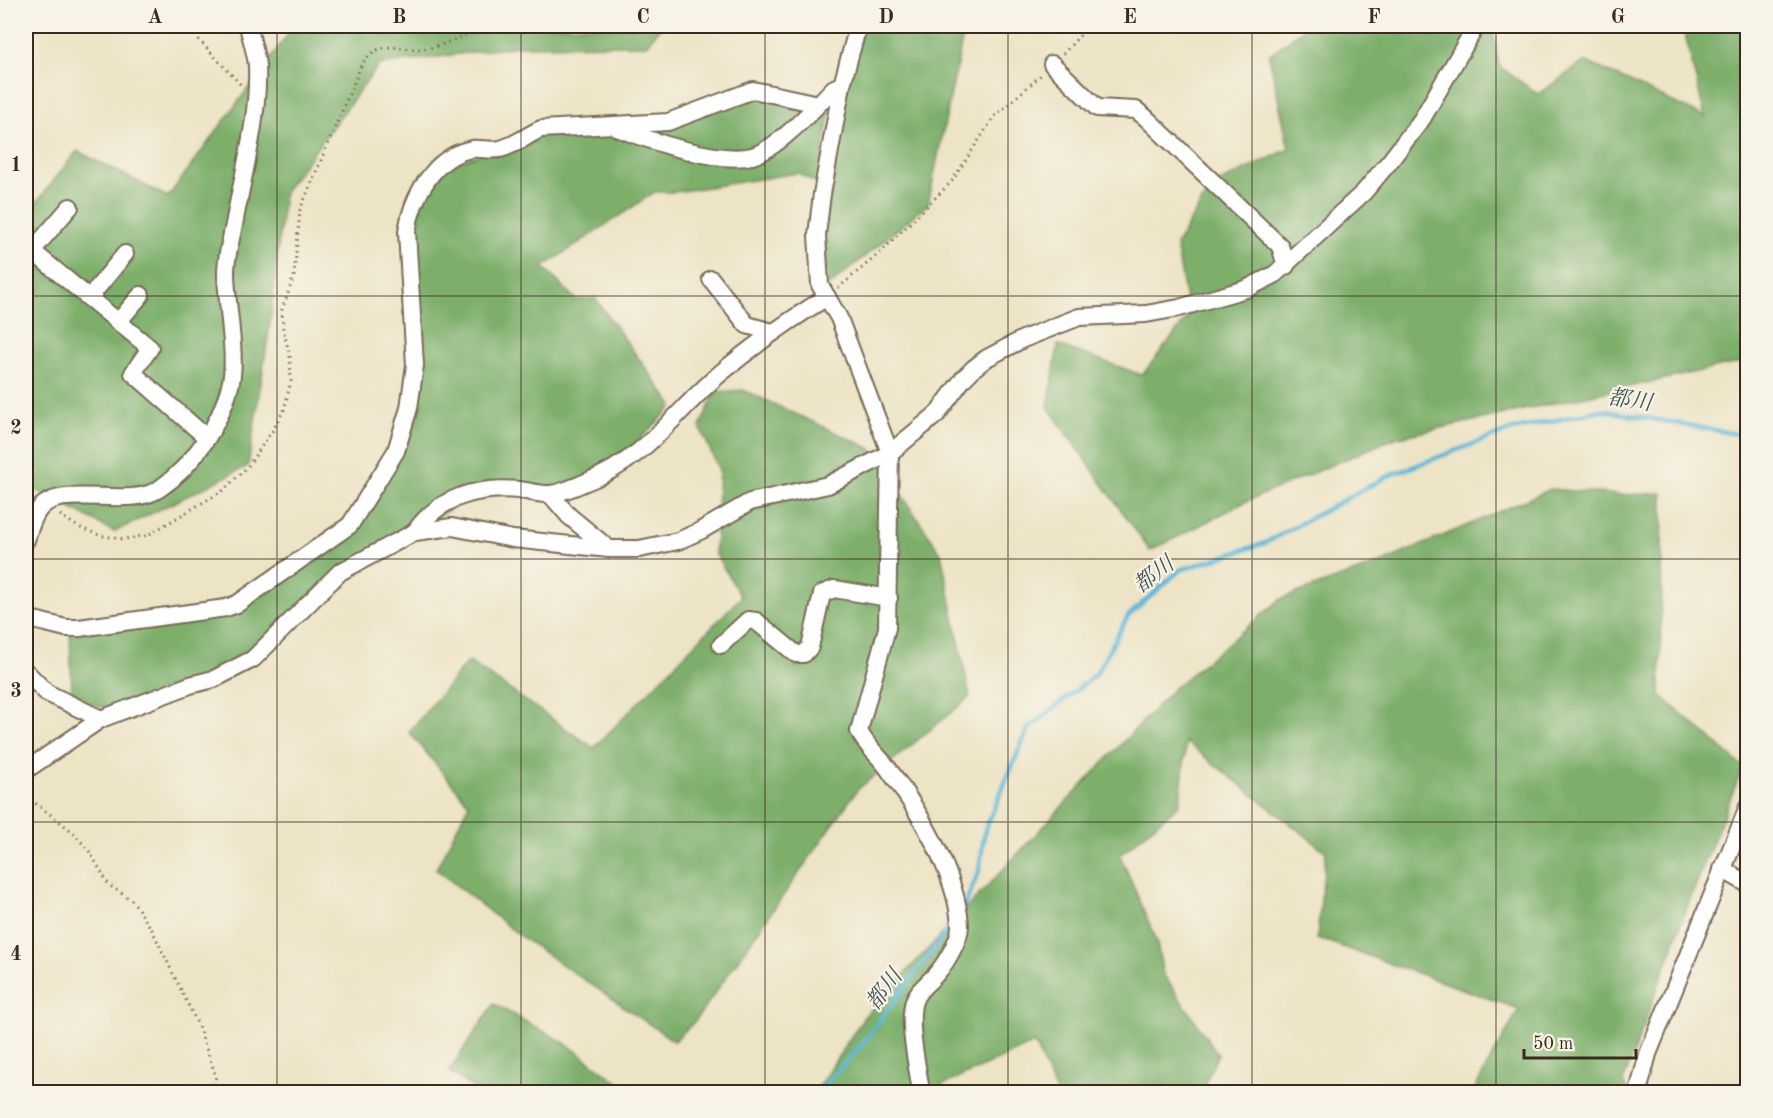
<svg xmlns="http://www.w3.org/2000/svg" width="1773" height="1118" font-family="'Old Standard TT','Noto Serif JP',serif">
<rect width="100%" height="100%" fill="#f7f3e8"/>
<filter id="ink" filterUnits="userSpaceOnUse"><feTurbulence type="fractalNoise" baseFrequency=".0167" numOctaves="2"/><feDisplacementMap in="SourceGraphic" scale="12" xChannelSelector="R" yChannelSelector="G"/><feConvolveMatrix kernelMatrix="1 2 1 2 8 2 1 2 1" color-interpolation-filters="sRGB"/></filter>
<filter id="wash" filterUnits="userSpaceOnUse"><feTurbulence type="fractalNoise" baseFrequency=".008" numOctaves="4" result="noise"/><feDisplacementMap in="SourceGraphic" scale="24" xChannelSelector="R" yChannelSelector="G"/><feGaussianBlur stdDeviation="1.35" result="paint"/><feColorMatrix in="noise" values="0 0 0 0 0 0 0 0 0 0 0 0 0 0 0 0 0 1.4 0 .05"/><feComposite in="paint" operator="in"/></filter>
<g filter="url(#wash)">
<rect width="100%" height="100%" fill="#ede3c5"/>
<g fill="#7daf6a" stroke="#5c6c44" stroke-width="1.5">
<polygon points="294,26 661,26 647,45 519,46 379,65 284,192 270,324 248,466 114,532 26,484 26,216 77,151 168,197"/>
<polygon points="863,26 965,26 928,204 829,286 822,249 840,115"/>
<polygon points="1308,26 1492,26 1499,66 1538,94 1585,61 1705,117 1683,26 1747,26 1747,361 1395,438 1247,501 1150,551 1048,407 1058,345 1142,375 1189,316 1176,245 1211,186 1289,149 1269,55"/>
<polygon points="759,95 833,96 818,184 798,173 676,192 655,192 543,267 576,300 595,298 673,406 616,464 582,479 544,488 493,482 387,548 246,661 108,709 72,699 70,634 234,610 353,527 410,422 412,227 419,204 448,165 540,134 606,129"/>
<polygon points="743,390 870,448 941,553 970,697 857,790 696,1020 674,1041 520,936 436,869 469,804 409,732 468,661 594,748 741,597 715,553 719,470 700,427 715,392"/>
<polygon points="1551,489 1623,495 1663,493 1660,695 1743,767 1689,902 1623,1082 1628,1092 1473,1092 1519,1009 1317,938 1326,852 1186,742 1180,804 1120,855 1156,939 1163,974 1218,1054 1201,1092 1056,1092 1034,1043 928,1092 815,1092 864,1017 1173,689 1281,599 1385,561"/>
<polygon points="494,1004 568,1045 631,1092 479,1092 449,1071"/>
</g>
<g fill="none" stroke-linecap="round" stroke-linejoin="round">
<g stroke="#5ab7d8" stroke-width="4.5">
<polyline points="963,909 979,871 985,830 1028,729 1096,674 1128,616 1180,570 1265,543 1388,476 1508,431 1601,410 1748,436"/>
<polyline points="818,1092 863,1043 955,920"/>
</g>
</g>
</g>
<g filter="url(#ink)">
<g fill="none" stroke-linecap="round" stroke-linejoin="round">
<g stroke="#796b58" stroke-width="20">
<g id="minor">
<path d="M858 26 842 85 822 194 817 235 820 285 839 318 890 453 887 628 859 731C865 745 879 756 887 767 918 809 956 872 960 924 961 938 946 963 937 973 929 983 918 989 914 1001 907 1024 918 1068 921 1092"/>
<polyline points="1052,64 1097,108 1136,110 1145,117 1280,246 1286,266"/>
<path d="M617 128C651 141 718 164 752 156 778 149 815 107 834 88L842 85"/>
<polyline points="26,246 150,348 133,373 207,438"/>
<polyline points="32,251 70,207"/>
<polyline points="711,279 747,325 772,332"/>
<polyline points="89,298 125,254"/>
<polyline points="118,322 141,295"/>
<polyline points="550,494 569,516 609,549"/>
<path d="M415 532C438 497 479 486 519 490 529 491 541 495 551 494 563 492 575 487 586 482 644 460 671 417 716 377 751 347 788 321 827 297"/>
<path d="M26 540C29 531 32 519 38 511 57 481 128 510 159 489 193 466 220 425 230 386 238 359 226 303 226 272 226 254 233 233 236 214 245 166 259 115 257 66 256 53 251 38 248 26"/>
<path d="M26 618 66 628H79L226 608 237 604 350 525 396 451 409 408 415 365 407 232C412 197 434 156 472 149 481 148 491 151 500 149 516 145 527 135 541 129L668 122 753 90 818 104"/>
<polyline points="721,645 748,620 756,621 796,654 804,654 810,647 822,594 834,589 889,598"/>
<polyline points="26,672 47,693 101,719"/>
<polyline points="26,770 101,719 190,685 214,679 253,659 340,572 415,532 452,527 513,539 609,549 639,549 678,541 700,531 750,502 828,485 890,453 937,414 963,379 974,368 987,358 1023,339 1079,317 1146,314 1179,308 1246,289 1274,275 1364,192 1390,161 1422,119 1476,26"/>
<polyline points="1722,869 1748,884"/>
<polyline points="1638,1092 1648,1054 1748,807"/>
</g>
</g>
<g stroke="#796b58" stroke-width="3" stroke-dasharray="1.5 4.5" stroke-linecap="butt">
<polyline points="186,26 241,85"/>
<polyline points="534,26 646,31 674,26"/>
<polyline points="1063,54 1084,31 1096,26"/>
<polyline points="838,288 881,252 952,181 994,117 1041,75"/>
<path d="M60 515 78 527 102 536 126 539 148 535 224 490 248 466 273 430 284 410 291 381 290 356 283 329 282 310 294 276 300 210 361 66C380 35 400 53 429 48 448 44 468 33 486 26"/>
<polyline points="26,796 73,832 89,851 109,885 133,901 152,930 197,1023 216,1076 213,1088 203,1092"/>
</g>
<use href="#minor" stroke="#fff" stroke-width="16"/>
</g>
</g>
<path fill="none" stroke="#3b2a1e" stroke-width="1.5" stroke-opacity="0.55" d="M277 26V1092M521 26V1092M765 26V1092M1008 26V1092M1252 26V1092M1496 26V1092M26 296H1748M26 559H1748M26 822H1748"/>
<g text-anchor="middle" stroke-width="4.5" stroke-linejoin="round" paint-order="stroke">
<g font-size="22" font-style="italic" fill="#445456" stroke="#f7f3e8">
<text transform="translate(1630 399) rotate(8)" y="8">都川</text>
<text transform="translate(1153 574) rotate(-38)" y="8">都川</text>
<text transform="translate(883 989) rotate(-53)" y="8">都川</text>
</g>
</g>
<rect width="1773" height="1118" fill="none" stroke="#f7f3e8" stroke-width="66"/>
<path d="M1524 1049v9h112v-9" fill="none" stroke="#3b2a1e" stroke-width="3"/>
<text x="1533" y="1049" font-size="18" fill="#3b2a1e" stroke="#f7f3e8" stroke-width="4.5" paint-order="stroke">50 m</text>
<rect x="33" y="33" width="1707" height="1052" fill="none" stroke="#3b2a1e" stroke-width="2"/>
<g font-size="20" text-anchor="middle" font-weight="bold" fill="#3b2a1e">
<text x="155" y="23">A</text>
<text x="399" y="23">B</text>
<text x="643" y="23">C</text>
<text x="886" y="23">D</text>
<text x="1130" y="23">E</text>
<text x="1374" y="23">F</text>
<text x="1618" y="23">G</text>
<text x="16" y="171">1</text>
<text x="16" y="434">2</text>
<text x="16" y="697">3</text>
<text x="16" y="960">4</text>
</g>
</svg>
